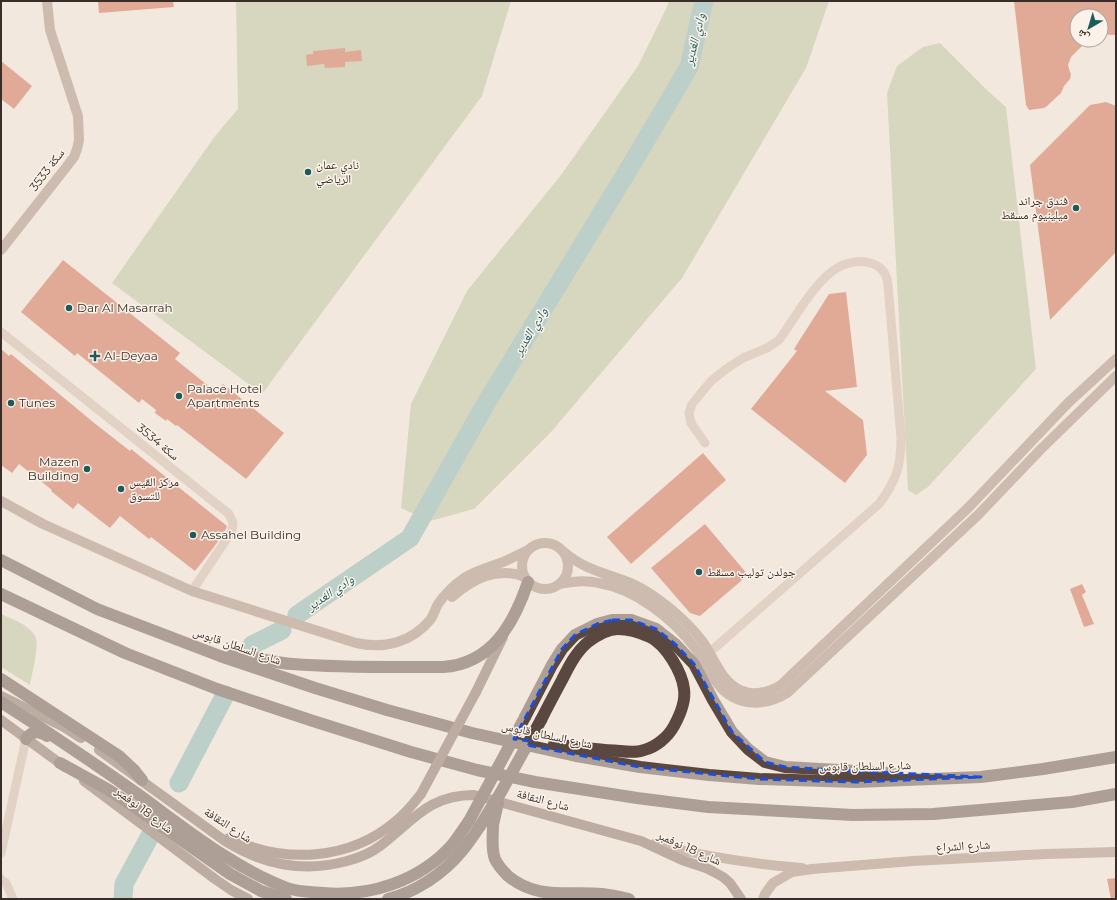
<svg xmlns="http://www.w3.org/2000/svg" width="1117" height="900" font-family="Montserrat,'Noto Naskh Arabic',sans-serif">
<rect width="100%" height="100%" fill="#f3e8dd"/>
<g fill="#b7c39c">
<polygon points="236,1 511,1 482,96 262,394 112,283 215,136 238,109"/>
<polygon points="669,1 829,1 806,68 682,278 551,432 474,509 430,521 401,508 411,404 467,291 561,175 638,66 666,9"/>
<polygon points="940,43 988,91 1006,107 1036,369 928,487 916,495 908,490 887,93 897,66 923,47"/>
<path d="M1 614C12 619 28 624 35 636 40 644 32 674 30 685L1 667Z"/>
</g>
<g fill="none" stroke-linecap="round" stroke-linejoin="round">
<g stroke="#7bb1b2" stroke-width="19">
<polyline points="297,615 410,538 485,405 633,162 689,67 704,1"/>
<polyline points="252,645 282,630"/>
<polyline points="179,783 225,695"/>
<polyline points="123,899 124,884 150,836"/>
</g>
</g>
<g fill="#ca6144">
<polygon points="98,1 173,1 174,7 99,13"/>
<polygon points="1014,1 1116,1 1116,35 1110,35 1101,33 1101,16 1077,16 1077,40 1088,40 1071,57 1068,65 1070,72 1071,74 1070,79 1064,86 1061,93 1047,106 1044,108 1029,110 1026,105"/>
<polygon points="345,48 345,52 361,50 362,61 345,62 345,67 325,68 324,64 307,66 306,55 313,54 313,51"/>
<polygon points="1,61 32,86 14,109 1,99"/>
<polygon points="1106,102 1116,106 1116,252 1050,320 1030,165 1090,105"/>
<polygon points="63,260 180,353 175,359 216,392 223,384 284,433 246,479 177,425 176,426 167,419 166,421 155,413 156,410 142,399 139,403 77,353 75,356 21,312"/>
<polygon points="846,292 857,387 825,391 863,420 867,455 845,483 751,409 797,351 794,349 829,294"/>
<polygon points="1,349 9,356 11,354 93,422 130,451 131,449 227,526 226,529 214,547 195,571 151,537 149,539 120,516 110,528 78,503 73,509 51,491 52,490 19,464 12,473 1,465"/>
<polygon points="703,453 726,480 631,564 607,537"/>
<polygon points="705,524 748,575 700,616 690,613 651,568"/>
<polygon points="1082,584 1086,592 1082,595 1094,624 1084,627 1070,589"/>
<polygon points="1116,878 1116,899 1111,899 1107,879"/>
</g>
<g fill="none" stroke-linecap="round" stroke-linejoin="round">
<g stroke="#ccb8a8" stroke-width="9">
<polyline points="1,332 229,514 233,523 232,531 192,591"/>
<path d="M705 443 691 423 689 413 692 404 711 381 726 369 743 358 767 348 779 340C795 318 815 281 837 268 847 262 860 260 870 263 882 266 887 274 888 285L901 438C901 467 896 481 879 504L710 652"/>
<polyline points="1,853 26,739"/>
<polyline points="1,879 6,883 13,899"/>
</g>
<g stroke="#a08679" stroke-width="10">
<polyline points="1,250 64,170 74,157 77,149 79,140 78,116 50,30 47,1"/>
<path d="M1 501 43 524 192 591 356 643C384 649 411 643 430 620 434 615 435 609 438 604 445 594 454 585 464 578 477 570 490 567 503 562 512 558 520 554 528 550"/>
<circle cx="545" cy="566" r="23"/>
<path d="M564 552C586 571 607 573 633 584 646 590 660 600 671 609 683 619 694 630 703 642 714 658 721 681 740 690 754 696 768 693 781 685L969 507 1068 403 1116 359"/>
<path d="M560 584C573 581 586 580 599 583 636 589 673 619 695 648 705 661 711 678 722 689 741 707 766 706 787 693L978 515 1040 450 1116 376"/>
<path d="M452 597C473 579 497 566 525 577"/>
<path d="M654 844C703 856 752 864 802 868"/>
<polyline points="763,899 765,894 773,883 792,872 812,869 913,861 1046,854 1116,852"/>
</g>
<g stroke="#7b6459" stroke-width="10">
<polyline points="476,692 503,637"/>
<polyline points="1,696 64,727 81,738"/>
<polyline points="1,720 65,767"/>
<path d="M99 750 225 841C264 865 303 873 347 861 358 858 371 853 380 846 413 821 428 795 474 795L641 841 682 860 706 868 714 872 723 877 730 883 741 899"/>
<polyline points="84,781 215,879 231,890 248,899"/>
<path d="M229 838C284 864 349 861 396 821 406 813 413 804 421 794"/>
</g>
<g stroke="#5a473f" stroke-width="12">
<polyline points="1,560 97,609 220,656 315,688 387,710 472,733 576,756 640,767 709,775 759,779 856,782 981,777 1043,769 1116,757"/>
<polyline points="1,594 125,653 217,689 310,720 411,752 477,770 535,782 637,798 708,807 853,815 933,814 1072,802 1116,794"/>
<path d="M232 655C253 656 272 663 293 664 342 668 393 667 443 667 492 664 514 623 528 582"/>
<polyline points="1,679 119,756 134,770 142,780"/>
<path d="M1 702C48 732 94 763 139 795 186 829 232 867 287 888 298 892 311 892 323 893 370 897 419 881 451 846 458 838 463 829 469 821"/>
<polyline points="525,717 552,665 562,649 575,635 597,624 612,620 631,620 656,629 675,644 694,664 713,700 732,732 748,749 765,762 785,767 892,773"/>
<path d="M541 720C548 706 555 693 562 680 569 666 576 652 588 642 596 636 608 629 618 629 628 629 641 633 650 637 666 645 682 672 684 689 686 702 680 715 674 726 668 737 656 747 644 750 637 753 628 752 620 751 598 750 576 747 554 744"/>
<path d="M26 739C32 730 39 731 47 736"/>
<polyline points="60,763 109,790 133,806 230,874 261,891 286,899"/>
<path d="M493 825C493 836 491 849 495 859 498 866 503 871 508 876 537 900 567 891 602 894 611 895 620 897 629 899"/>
<path d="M388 899C416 892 443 874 462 851 468 844 474 835 480 826"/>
</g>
<polyline stroke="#7b6459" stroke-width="10" points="421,794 476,692"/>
<g stroke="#5a473f" stroke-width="12">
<polyline points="469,821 525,717"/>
<polyline points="493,825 498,803"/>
<polyline points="480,826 501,792 541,720"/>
</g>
</g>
<path d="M0 0H1117V900H0ZM612 620H631L656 629 675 644 694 664 732 732 765 762 785 767 851 771 981 777 856 782 759 779 640 767 527 745 529 741 514 739 562 649 575 635 597 624Z" fill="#f3e8dd" fill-opacity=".55" fill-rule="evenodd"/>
<path fill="none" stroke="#1d4ed8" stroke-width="3" stroke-dasharray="8 5" stroke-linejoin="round" d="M612 620H631L656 629 675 644 694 664 732 732 765 762 785 767 851 771 981 777 856 782 759 779 640 767 527 745 529 741 514 739 562 649 575 635 597 624Z"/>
<g fill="#1c5a5c" stroke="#fbf3ea" stroke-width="1.5">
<circle cx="308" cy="172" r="4"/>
<circle cx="1076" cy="208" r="4"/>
<circle cx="69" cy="308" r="4"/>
<path d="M93 350h4v4h4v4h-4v4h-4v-4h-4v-4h4z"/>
<circle cx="179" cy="396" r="4"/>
<circle cx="11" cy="403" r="4"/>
<circle cx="87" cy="469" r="4"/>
<circle cx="121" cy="489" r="4"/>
<circle cx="193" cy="535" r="4"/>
<circle cx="699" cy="572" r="4"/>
</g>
<g text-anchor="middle" stroke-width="3" stroke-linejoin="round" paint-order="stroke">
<g font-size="12" fill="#392d29" stroke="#fbf3ea" text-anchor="start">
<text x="316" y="169">نادي عمان<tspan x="316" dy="14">الرياضي</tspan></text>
<text x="1068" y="205" text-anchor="end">فندق جراند<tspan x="1068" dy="14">ميلينيوم مسقط</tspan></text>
<text x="77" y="312">Dar Al Masarrah</text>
<text x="104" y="360">Al-Deyaa</text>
<text x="187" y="393">Palace Hotel<tspan x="187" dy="14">Apartments</tspan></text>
<text x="19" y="407">Tunes</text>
<text x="79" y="466" text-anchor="end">Mazen<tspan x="79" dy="14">Building</tspan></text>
<text x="129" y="486">مركز القيس<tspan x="129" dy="14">للتسوق</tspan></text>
<text x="201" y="539">Assahel Building</text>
<text x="707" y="576">جولدن توليب مسقط</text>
</g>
<g font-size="12" fill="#392d29" stroke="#fbf3ea">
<text transform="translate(47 170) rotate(-53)" y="4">سكة 3533</text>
<text transform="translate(158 442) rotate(39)" y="4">سكة 3534</text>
<text transform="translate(237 646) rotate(19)" y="4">شارع السلطان قابوس</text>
<text transform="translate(547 735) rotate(12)" y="4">شارع السلطان قابوس</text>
<text transform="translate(865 766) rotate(-1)" y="4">شارع السلطان قابوس</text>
<text transform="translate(543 800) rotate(15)" y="4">شارع الثقافة</text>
<text transform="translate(144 810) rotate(37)" y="4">شارع 18 نوفمبر</text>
<text transform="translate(228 825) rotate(33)" y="4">شارع الثقافة</text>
<text transform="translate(963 846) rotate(-3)" y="4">شارع الشراع</text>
<text transform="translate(689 848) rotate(24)" y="4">شارع 18 نوفمبر</text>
</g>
<g font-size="13" font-style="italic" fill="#1c5a5c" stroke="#fbf3ea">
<text transform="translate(694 39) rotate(-76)" y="5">وادي الغدير</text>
<text transform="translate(530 331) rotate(-59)" y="5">وادي الغدير</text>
<text transform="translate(330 592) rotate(-34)" y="5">وادي الغدير</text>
</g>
</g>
<rect width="1117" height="900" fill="none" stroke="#392d29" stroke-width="4"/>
<g transform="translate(1089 28) rotate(218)"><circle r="19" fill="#fbf3ea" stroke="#ada49d"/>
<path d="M0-3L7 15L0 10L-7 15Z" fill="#1c5a5c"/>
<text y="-6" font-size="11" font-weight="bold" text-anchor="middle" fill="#392d29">ش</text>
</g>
</svg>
